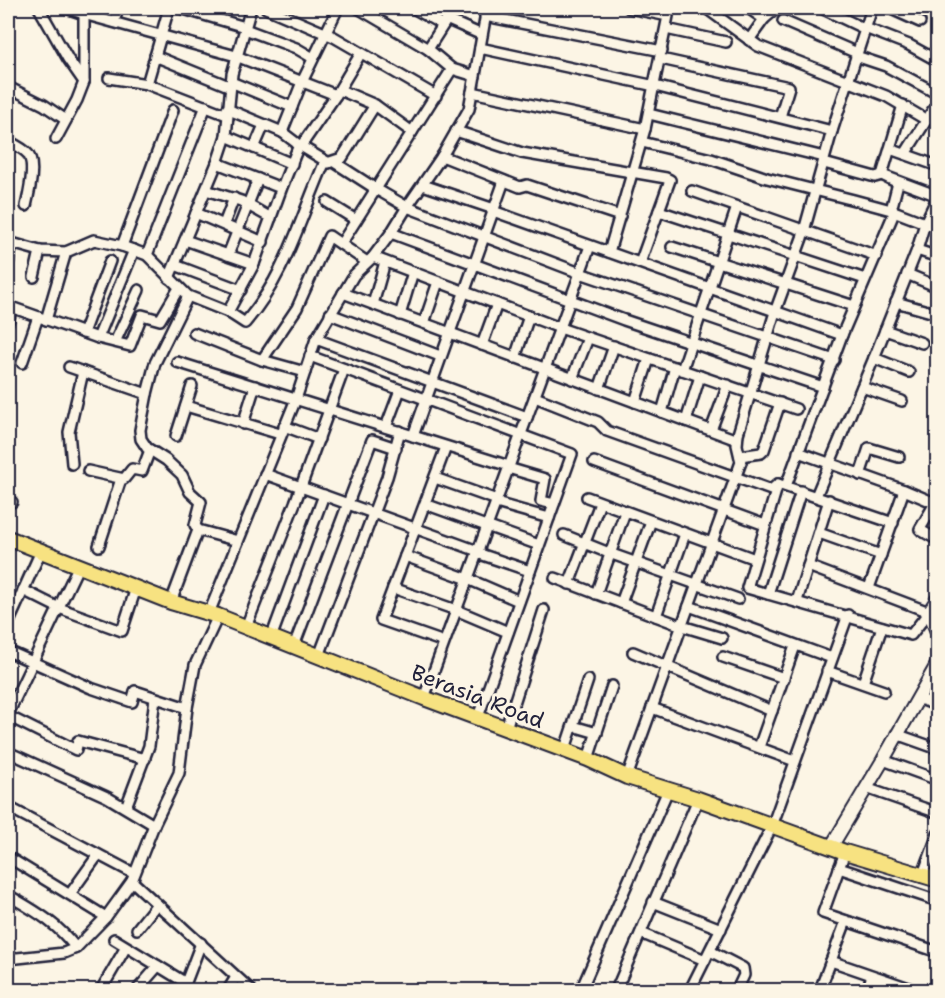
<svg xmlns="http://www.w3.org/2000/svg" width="945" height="998" font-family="'Shantell Sans',sans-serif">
<rect width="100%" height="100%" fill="#fcf5e5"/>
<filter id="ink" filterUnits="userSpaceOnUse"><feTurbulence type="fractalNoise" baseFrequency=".0167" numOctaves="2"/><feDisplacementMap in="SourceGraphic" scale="12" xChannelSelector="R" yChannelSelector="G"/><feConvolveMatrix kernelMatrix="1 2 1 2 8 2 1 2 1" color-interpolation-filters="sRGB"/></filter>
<g filter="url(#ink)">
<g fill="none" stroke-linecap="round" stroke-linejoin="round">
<g stroke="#22223b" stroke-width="14">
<g id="street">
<polyline points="39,8 68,59 84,82"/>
<polyline points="66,8 87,15 236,56 336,95"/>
<polyline points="180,8 245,27"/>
<polyline points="266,8 334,37 436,96"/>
<polyline points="358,8 428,49 452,69 475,76"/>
<polyline points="413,8 443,25"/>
<polyline points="706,8 758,46 886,96 925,119"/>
<polyline points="748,8 764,19 749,40"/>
<polyline points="821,8 865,29"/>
<polyline points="889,8 920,22"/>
<polyline points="485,16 662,51"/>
<polyline points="446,19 482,35"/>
<polyline points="764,19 777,8"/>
<polyline points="783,21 857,53"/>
<polyline points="114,22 118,8"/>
<polyline points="865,28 909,45 938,61"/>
<polyline points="245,29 296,48 313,58"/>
<polyline points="666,29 726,42"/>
<polyline points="480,48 655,86 832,131"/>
<polyline points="428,49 454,8"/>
<polyline points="155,56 231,87"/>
<polyline points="856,56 886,66 938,94"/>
<polyline points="661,59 789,87 780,117"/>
<polyline points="109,78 147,84 227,115"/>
<polyline points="231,82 292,107"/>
<polyline points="147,84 169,8"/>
<polyline points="8,87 44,105 66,120"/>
<polyline points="340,90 375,105 412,132"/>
<polyline points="472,92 645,129"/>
<polyline points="227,109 282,132 299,145 329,163"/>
<polyline points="649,114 824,157"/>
<polyline points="456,131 522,153 666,178 670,180 640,263"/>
<polyline points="282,132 302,82 338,8"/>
<polyline points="226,136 292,164"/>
<polyline points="56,139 77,100 84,82 84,14"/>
<path d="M8 141C14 144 24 149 28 154 36 165 29 193 26 206"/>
<polyline points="642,142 711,159 767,178 854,200 891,210 938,228"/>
<polyline points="301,146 336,95 361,53"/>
<polyline points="254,148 264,125"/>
<polyline points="890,149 938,166"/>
<polyline points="905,154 938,102"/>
<polyline points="442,156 520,187 527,185 620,216"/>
<polyline points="334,162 376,189 407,207 436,218 580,273 834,360"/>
<polyline points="217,163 281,188"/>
<polyline points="824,163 875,177 882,175 938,196"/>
<polyline points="423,185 494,209"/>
<polyline points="206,190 241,201 271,218"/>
<polyline points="692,191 877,256"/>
<polyline points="327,202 356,220"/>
<polyline points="891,210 898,183 882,175 903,105"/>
<polyline points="493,211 842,335"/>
<polyline points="659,211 865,279"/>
<polyline points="196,213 263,242"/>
<polyline points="224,224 234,198"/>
<polyline points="391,233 624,320 823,387"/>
<polyline points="185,240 254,264"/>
<path d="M8 242 40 251 66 252 94 240 122 246 147 255 188 296 228 312 245 323C286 275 299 221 324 164L342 158 375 105"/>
<polyline points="341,244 452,69"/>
<polyline points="122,246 173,110"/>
<polyline points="672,247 854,306"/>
<polyline points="917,250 938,257"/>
<polyline points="609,252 645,129 668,16 629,8"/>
<polyline points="147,255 206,106"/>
<polyline points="228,255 258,179"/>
<polyline points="373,257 560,328 796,409"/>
<polyline points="8,264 12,244"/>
<polyline points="175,265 241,290"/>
<polyline points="907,274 938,287"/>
<polyline points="34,277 40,251"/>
<polyline points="169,278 217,163 226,136 232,74 251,8"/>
<polyline points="343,293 737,440"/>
<polyline points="188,296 155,363 147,394 140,430 141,439 147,448 166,460 182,475 190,492 201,502 195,525 198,530 238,541"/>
<polyline points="896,302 938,314"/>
<polyline points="373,304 385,262"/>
<polyline points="8,306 98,338 130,346 142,315 160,320 179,288"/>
<polyline points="228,312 254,264 282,187 299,145"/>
<polyline points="330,314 440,356"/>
<polyline points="400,315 413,272"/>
<polyline points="46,320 66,252"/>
<polyline points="8,322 12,307"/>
<polyline points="424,323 438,282"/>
<polyline points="885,330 922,343"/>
<polyline points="83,333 110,261"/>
<polyline points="194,333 262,360 305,372"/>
<polyline points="98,338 134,250"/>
<polyline points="316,339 527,417"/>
<polyline points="115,342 139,290"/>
<polyline points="482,345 497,304"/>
<polyline points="310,356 572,454 478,717"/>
<polyline points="515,358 529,316"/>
<polyline points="874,358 909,372"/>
<polyline points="262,360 297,308 329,236 367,262"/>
<polyline points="177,362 509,466"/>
<polyline points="22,363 38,317"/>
<polyline points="69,367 147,394"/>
<polyline points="682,370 737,207"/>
<polyline points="572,379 588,338"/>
<polyline points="862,387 902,401"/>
<polyline points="599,389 614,346"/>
<polyline points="535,397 598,422 607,431 771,490 778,484 893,523"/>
<polyline points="635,402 649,359"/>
<polyline points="186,406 280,434"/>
<polyline points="662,412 675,367"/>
<polyline points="686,421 700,376"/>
<polyline points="243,424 255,386"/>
<polyline points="284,426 319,439"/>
<polyline points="386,427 400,390"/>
<polyline points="711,430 728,385"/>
<polyline points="176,436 192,386"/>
<polyline points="413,436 504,181"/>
<polyline points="798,452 904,490 935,503"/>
<polyline points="740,456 761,453 764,450 780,403"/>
<polyline points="594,462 765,525"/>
<polyline points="72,464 69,432 83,372"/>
<polyline points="508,468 545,479 541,501 554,504"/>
<polyline points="88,471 124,479 132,469 142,471 150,450"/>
<polyline points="265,474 478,551"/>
<polyline points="860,475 869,448 899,457"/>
<polyline points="435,478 497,500"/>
<polyline points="778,484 747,588 911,635 929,612 808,566"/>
<polyline points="786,486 842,335 894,213"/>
<polyline points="816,496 874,358 917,250 925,223 938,196"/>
<polyline points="587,497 755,559"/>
<polyline points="8,500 12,502"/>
<polyline points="937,500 920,529 922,531 938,540"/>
<polyline points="496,503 549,518"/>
<polyline points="425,504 539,545"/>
<polyline points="819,533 881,555"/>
<polyline points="564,535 609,553 738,599"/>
<polyline points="99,546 121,479"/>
<polyline points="477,553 530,571"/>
<polyline points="405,556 468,579 519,601"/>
<polyline points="555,578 682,626 722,638"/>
<polyline points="569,584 600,503"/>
<polyline points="393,588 456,610 508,632"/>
<polyline points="869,588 904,490"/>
<polyline points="23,590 59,608 122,631 136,588"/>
<polyline points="596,594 625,512"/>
<polyline points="768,594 801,491"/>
<polyline points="797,601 829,500"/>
<polyline points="171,602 198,530"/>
<polyline points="621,603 651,521"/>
<polyline points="689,606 832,658"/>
<polyline points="209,613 296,399 316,339 354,275 373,257 391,233 407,207 442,156 469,109 487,8"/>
<polyline points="656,616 685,534"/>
<polyline points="8,624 41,551"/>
<polyline points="246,627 295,503 344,369"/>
<polyline points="271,638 324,495"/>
<polyline points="444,642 381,620 446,447"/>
<polyline points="294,646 372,440 396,448"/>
<polyline points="8,651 91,688 132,702 135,691 187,708"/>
<polyline points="633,652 772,711"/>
<polyline points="319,656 387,477 400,431"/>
<polyline points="723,657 784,678"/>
<polyline points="827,671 884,691"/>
<polyline points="863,683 882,627"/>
<polyline points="424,698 590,246"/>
<polyline points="918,698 938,706"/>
<polyline points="652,708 795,761"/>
<polyline points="8,714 79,565"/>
<polyline points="8,716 76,750 78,741 145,759"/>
<polyline points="573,726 597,733"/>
<polyline points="506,728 544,610"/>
<polyline points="896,734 938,749"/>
<polyline points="759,747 795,646"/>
<polyline points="8,752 107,797 154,825"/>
<polyline points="564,752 588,680"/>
<polyline points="588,759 612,686"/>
<polyline points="883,760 938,780"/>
<polyline points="627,777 741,462 737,445 738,434 775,312 802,238 832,131 872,8"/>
<polyline points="866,788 938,813"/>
<polyline points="8,807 133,873"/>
<polyline points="126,807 149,746 155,698"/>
<polyline points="845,852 823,913 938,952"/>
<polyline points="8,857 106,917"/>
<polyline points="839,868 938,901"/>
<polyline points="922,877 938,834"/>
<polyline points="132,881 251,990"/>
<polyline points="70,894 98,855"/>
<path d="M8 895C35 911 56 922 76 948"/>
<polyline points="653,902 721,929"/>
<polyline points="137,929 157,904"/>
<polyline points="641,933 705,960"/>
<polyline points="114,939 186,983"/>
<polyline points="710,951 743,968 744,975 737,990"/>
<polyline points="8,959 64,953 76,948 106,917 132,881 154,825 179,773 187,708 195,665 218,616"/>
<polyline points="831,961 915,990"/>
<polyline points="101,990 126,947"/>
<polyline points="137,990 158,966"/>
<polyline points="183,990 201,943"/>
<polyline points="228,990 236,977"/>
<polyline points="581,990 668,790"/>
<polyline points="616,990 698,799"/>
<polyline points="690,990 772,826 848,615"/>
<polyline points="820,990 846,921"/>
<polyline points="867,990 872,976"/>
</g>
</g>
<g stroke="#22223b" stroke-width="16">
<g id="secondary">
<polyline points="938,598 929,612 938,634"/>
<polyline points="831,847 883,760 938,663"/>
</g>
</g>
<g stroke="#22223b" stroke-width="18">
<polyline id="primary" points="8,538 171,602 218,616 424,698 588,759 627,777 698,799 845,852 938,880"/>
</g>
<use href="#street" stroke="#fcf5e5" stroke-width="9"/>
<use href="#secondary" stroke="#fcf5e5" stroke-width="12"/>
<use href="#primary" stroke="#f7e281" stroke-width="14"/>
</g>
</g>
<g text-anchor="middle" stroke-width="6" stroke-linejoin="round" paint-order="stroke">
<g font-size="22" fill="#22223b" stroke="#fcf5e5">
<text transform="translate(478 696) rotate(21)" y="8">Berasia Road</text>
</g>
</g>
<rect width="945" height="998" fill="none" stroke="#fcf5e5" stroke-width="30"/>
<rect x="15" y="15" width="915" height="968" fill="none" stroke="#22223b" stroke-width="2" filter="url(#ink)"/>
</svg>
